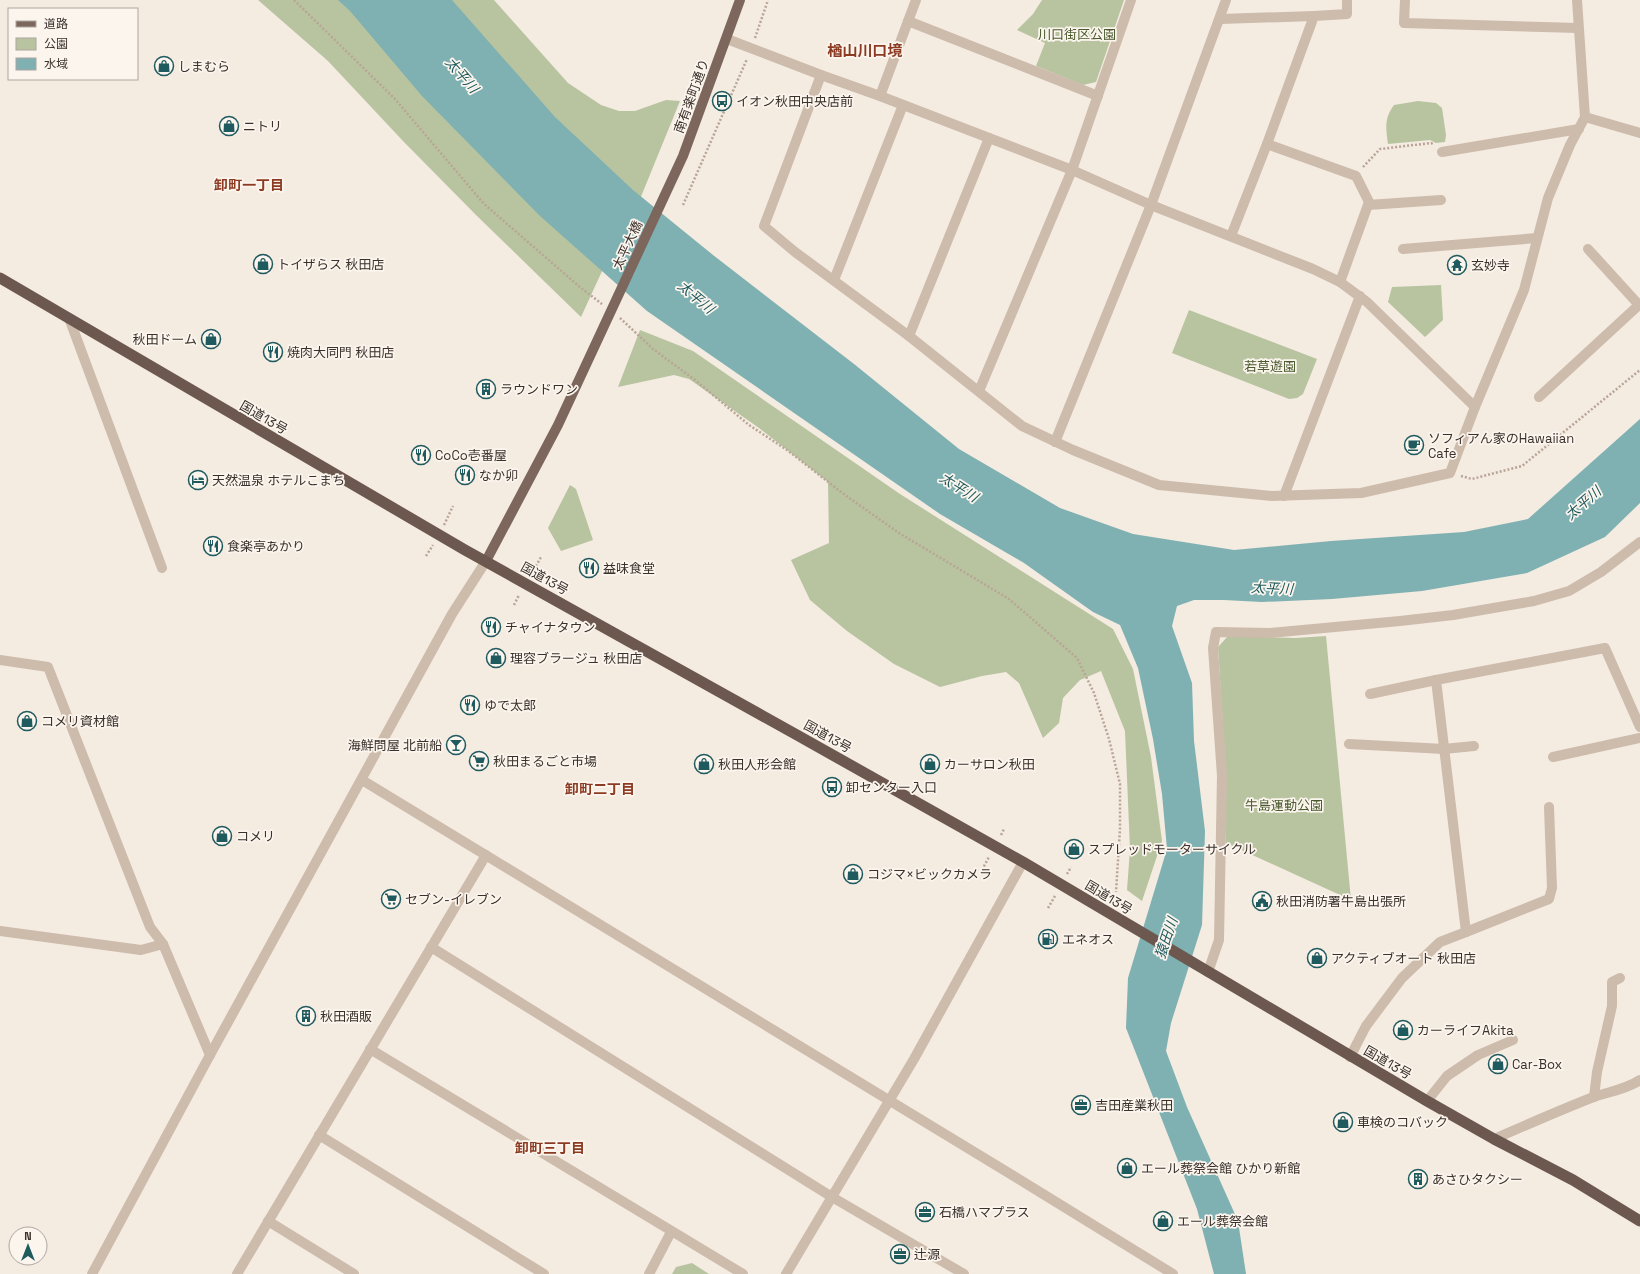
<svg xmlns="http://www.w3.org/2000/svg" width="1640" height="1274" font-family="'Space Grotesk','Noto Sans JP',sans-serif">
<rect width="100%" height="100%" fill="#f4ebe1"/>
<g fill="#b8c4a0">
<polygon points="258,0 345,0 603,269 581,317 476,215 403,141 328,61"/>
<polygon points="444,0 494,0 568,83 601,105 619,111 635,111 666,100 680,101 638,204 495,63"/>
<polygon points="1042,0 1124,0 1096,82 1083,85 1036,66 1045,43 1017,30 1033,14"/>
<path d="M1418 101 1436 103 1442 108 1446 135 1445 142 1436 143 1430 140 1388 144C1386 127 1384 119 1394 105Z"/>
<polygon points="1441,285 1443,320 1425,337 1388,302 1392,287"/>
<polygon points="1189,310 1317,359 1303,394 1297,398 1289,399 1172,353"/>
<polygon points="640,330 693,351 900,494 1113,629 1133,669 1151,757 1162,841 1142,901 1127,890 1130,849 1125,731 1101,671 1080,680 1063,698 1059,723 1043,738 1019,683 1006,672 982,676 940,687 894,664 847,631 810,600 791,560 829,543 828,482 759,428 689,379 674,375 618,387"/>
<polygon points="570,485 576,489 593,540 561,551 548,528"/>
<polygon points="1228,636 1296,638 1326,636 1351,900 1226,843 1226,774 1218,647"/>
<polygon points="692,1263 709,1274 672,1274 676,1267"/>
</g>
<polygon fill="#7fb0b2" points="338,0 452,0 555,117 633,190 713,255 854,364 959,449 1060,508 1133,534 1234,550 1331,541 1464,532 1528,519 1640,419 1640,503 1605,537 1527,573 1422,591 1332,599 1262,602 1224,600 1194,600 1177,606 1172,626 1192,683 1194,741 1205,831 1202,925 1171,1023 1166,1051 1187,1107 1238,1221 1246,1274 1214,1274 1197,1209 1126,1028 1128,978 1167,849 1162,794 1153,739 1138,668 1120,625 1093,612 1024,563 940,514 647,311 540,216 422,96 350,11"/>
<g fill="none" stroke-linecap="round" stroke-linejoin="round">
<g stroke="#b9a596" stroke-width="2.5" stroke-dasharray="2 2" stroke-linecap="butt">
<polyline points="294,0 395,99 484,204 581,288 602,304"/>
<polyline points="755,38 768,0"/>
<polyline points="1363,167 1380,149 1431,143 1433,144"/>
<polyline points="683,205 747,59"/>
<polyline points="620,318 653,349 695,380 749,425 787,450 845,495 899,533 1009,599 1077,658 1094,693 1109,739 1120,784 1120,829 1116,892"/>
<polyline points="1461,476 1472,479 1522,466 1640,370"/>
<polyline points="444,525 453,506"/>
<polyline points="426,556 433,545"/>
<polyline points="532,573 541,557"/>
<polyline points="514,605 519,595"/>
<polyline points="1001,835 1004,829"/>
<polyline points="982,870 989,857"/>
<polyline points="1067,874 1071,867"/>
<polyline points="1048,908 1055,896"/>
</g>
<g stroke="#cdbbac" stroke-width="10">
<polyline points="1405,0 1404,23 1578,28"/>
<polyline points="1220,19 1314,16"/>
<polyline points="908,21 1098,96"/>
<polyline points="727,39 821,75 880,96 1072,170 1151,205 1313,269 1340,282 1367,302 1475,407"/>
<polyline points="821,75 764,226 795,252 909,336 1022,426 1073,450 1159,485 1272,496 1361,493 1450,473 1475,407 1524,290 1548,198 1570,145 1585,117 1577,0"/>
<polyline points="880,96 916,0"/>
<polyline points="1585,117 1640,133"/>
<polyline points="1267,144 1356,176 1369,202 1340,282"/>
<polyline points="1442,152 1579,129"/>
<polyline points="1368,205 1441,200"/>
<polyline points="1231,236 1267,144 1314,16 1347,14 1347,0"/>
<polyline points="1403,249 1537,238"/>
<polyline points="1588,249 1639,305"/>
<polyline points="834,280 903,105"/>
<polyline points="69,318 162,568"/>
<polyline points="909,336 989,138"/>
<polyline points="979,391 1072,170 1131,0"/>
<polyline points="1539,397 1640,304"/>
<polyline points="1055,442 1151,205 1226,0"/>
<polyline points="1284,496 1360,296"/>
<polyline points="0,660 48,667 150,927 163,944 210,1055"/>
<polyline points="1370,694 1436,680"/>
<polyline points="1349,744 1444,749 1474,746"/>
<polyline points="1553,757 1640,738"/>
<polyline points="0,931 141,950 163,944"/>
<polyline points="1466,932 1549,899 1552,888 1549,807"/>
<polyline points="431,947 832,1197 964,1274"/>
<polyline points="1208,972 1219,940 1222,776 1213,648 1216,632 1269,633 1400,621 1453,615 1534,601 1569,591 1601,572 1640,542"/>
<polyline points="370,1049 743,1274"/>
<polyline points="1350,1057 1366,1026 1402,978 1440,942 1466,932 1436,680 1605,648 1640,727"/>
<polyline points="1594,1097 1597,1072 1612,1006 1612,982 1620,978"/>
<polyline points="1427,1101 1447,1076 1478,1055 1513,1040"/>
<polyline points="319,1135 544,1274"/>
<path d="M1494 1139C1526 1125 1558 1111 1591 1098 1607 1092 1625 1090 1640 1080"/>
<polyline points="268,1221 354,1274"/>
</g>
<g stroke="#cdbbac" stroke-width="10">
<polyline points="362,780 1017,1178 1173,1274"/>
<polyline points="92,1274 210,1055 452,614 486,561"/>
<polyline points="237,1274 486,855"/>
<polyline points="649,1274 671,1232"/>
<polyline points="786,1274 914,1059 1023,862"/>
</g>
<polyline stroke="#7d675c" stroke-width="10" points="486,561 558,425 683,156 740,0"/>
<polyline stroke="#6c584f" stroke-width="11" points="0,278 465,550 797,735 1023,862 1427,1101 1494,1139 1573,1180 1640,1221"/>
</g>
<defs>
<g id="shop-ring" transform="scale(1)"><circle r="9.5" fill="#fbf5ee" stroke="#1f5a5e" stroke-width="1.5"/><path d="M-5-2.5h2.3a2.7 3.5 0 0 1 5.4 0H5L5.5 6h-11ZM-1.5-2.5h3a1.5 2.3 0 0 0-3 0Z" fill="#1f5a5e"/></g>
<g id="bus-ring" transform="scale(1)"><circle r="9.5" fill="#fbf5ee" stroke="#1f5a5e" stroke-width="1.5"/><path d="M-5-6H5V4H4V6H2V4H-2V6H-4V4H-5ZM-3.5-4V0h7V-4ZM-3.5 1.2v1.5H-2V1.2ZM2 1.2v1.5H3.5V1.2Z" fill="#1f5a5e"/></g>
<g id="temple-ring" transform="scale(1)"><circle r="9.5" fill="#fbf5ee" stroke="#1f5a5e" stroke-width="1.5"/><path d="M0-6L5-2H3V0L6.5 2.5H4V6H1.5V3h-3V6H-4V2.5H-6.5L-3 0V-2H-5Z" fill="#1f5a5e"/></g>
<g id="restaurant-ring" transform="scale(1)"><circle r="9.5" fill="#fbf5ee" stroke="#1f5a5e" stroke-width="1.5"/><path d="M-5-6h1v4h1v-4h1v4h1v-4h1v5L-1.5 .5V6h-2V.5L-5-1ZM5-6V6H3V1.5H1.5Q1.5-4 5-6Z" fill="#1f5a5e"/></g>
<g id="building-ring" transform="scale(1)"><circle r="9.5" fill="#fbf5ee" stroke="#1f5a5e" stroke-width="1.5"/><path d="M-4-6H4V6H1V3H-1V6H-4ZM-2.5-4.3h1.7v1.8h-1.7ZM.8-4.3h1.7v1.8H.8ZM-2.5-1h1.7V.8h-1.7ZM.8-1h1.7V.8H.8Z" fill="#1f5a5e"/></g>
<g id="cafe-ring" transform="scale(1)"><circle r="9.5" fill="#fbf5ee" stroke="#1f5a5e" stroke-width="1.5"/><path d="M-5.5-4.5H6V0H3Q3 3.5 0 3.5H-2.5Q-5.5 3.5-5.5 0ZM3-3.2v2h1.7v-2ZM-6 4.5H4V6H-6Z" fill="#1f5a5e"/></g>
<g id="hotel-ring" transform="scale(1)"><circle r="9.5" fill="#fbf5ee" stroke="#1f5a5e" stroke-width="1.5"/><path d="M-6-4.5h1.5V1H6V5H4.5V3h-9V5H-6ZM-4 0a1.8 1.8 0 1 1 3.6 0ZM.5 0V-2.5h3Q6-2.5 6 0Z" fill="#1f5a5e"/></g>
<g id="bar-ring" transform="scale(1)"><circle r="9.5" fill="#fbf5ee" stroke="#1f5a5e" stroke-width="1.5"/><path d="M-6-5H6L.8 .8V4.5H3.5V6h-7V4.5H-.8V.8Z" fill="#1f5a5e"/></g>
<g id="supermarket-ring" transform="scale(1)"><circle r="9.5" fill="#fbf5ee" stroke="#1f5a5e" stroke-width="1.5"/><path d="M-6-5.5h2.5l.6 2H6L4.5 2H-2.5L-4.4-4H-6ZM-1.5 3.2a1.3 1.3 0 1 0 .1 0ZM3 3.2a1.3 1.3 0 1 0 .1 0Z" fill="#1f5a5e"/></g>
<g id="civic-ring" transform="scale(1)"><circle r="9.5" fill="#fbf5ee" stroke="#1f5a5e" stroke-width="1.5"/><path d="M-.6-6.5H3V-4.5H.6V-3L4-1V1h2V6H-6V1h2V-1L-.6-3ZM-1.2 2.5V6h2.4V2.5Z" fill="#1f5a5e"/></g>
<g id="fuel-ring" transform="scale(1)"><circle r="9.5" fill="#fbf5ee" stroke="#1f5a5e" stroke-width="1.5"/><path d="M-5.5-6h7V0h2V4h1.3V-2.5L3-4.5l.8-.8L6-3V5H2.5V1h-1V6h-7ZM-4.2-4.7v3.2H.2V-4.7Z" fill="#1f5a5e"/></g>
<g id="office-ring" transform="scale(1)"><circle r="9.5" fill="#fbf5ee" stroke="#1f5a5e" stroke-width="1.5"/><path d="M-6-3h4V-5.5h4V-3h4V5H-6ZM-1-4.5V-3h2v-1.5ZM-6 0V1H6V0Z" fill="#1f5a5e"/></g>
</defs>
<g fill-rule="evenodd">
<use href="#shop-ring" x="164" y="66"/>
<use href="#bus-ring" x="722" y="101"/>
<use href="#shop-ring" x="229" y="126"/>
<use href="#shop-ring" x="263" y="264"/>
<use href="#temple-ring" x="1457" y="265"/>
<use href="#shop-ring" x="211" y="339"/>
<use href="#restaurant-ring" x="273" y="352"/>
<use href="#building-ring" x="486" y="389"/>
<use href="#cafe-ring" x="1414" y="445"/>
<use href="#restaurant-ring" x="421" y="455"/>
<use href="#restaurant-ring" x="465" y="475"/>
<use href="#hotel-ring" x="198" y="480"/>
<use href="#restaurant-ring" x="213" y="546"/>
<use href="#restaurant-ring" x="589" y="568"/>
<use href="#restaurant-ring" x="491" y="627"/>
<use href="#shop-ring" x="496" y="658"/>
<use href="#restaurant-ring" x="470" y="705"/>
<use href="#shop-ring" x="27" y="721"/>
<use href="#bar-ring" x="456" y="745"/>
<use href="#supermarket-ring" x="479" y="761"/>
<use href="#shop-ring" x="704" y="764"/>
<use href="#shop-ring" x="930" y="764"/>
<use href="#bus-ring" x="832" y="787"/>
<use href="#shop-ring" x="222" y="836"/>
<use href="#shop-ring" x="1074" y="849"/>
<use href="#shop-ring" x="853" y="874"/>
<use href="#supermarket-ring" x="391" y="899"/>
<use href="#civic-ring" x="1262" y="901"/>
<use href="#fuel-ring" x="1048" y="939"/>
<use href="#shop-ring" x="1317" y="958"/>
<use href="#building-ring" x="306" y="1016"/>
<use href="#shop-ring" x="1403" y="1030"/>
<use href="#shop-ring" x="1498" y="1064"/>
<use href="#office-ring" x="1081" y="1105"/>
<use href="#shop-ring" x="1343" y="1122"/>
<use href="#shop-ring" x="1127" y="1168"/>
<use href="#building-ring" x="1418" y="1179"/>
<use href="#office-ring" x="925" y="1212"/>
<use href="#shop-ring" x="1163" y="1221"/>
<use href="#office-ring" x="900" y="1254"/>
</g>
<g text-anchor="middle" stroke-width="3.5" stroke-linejoin="round" paint-order="stroke">
<g font-size="13" fill="#4a5a2e" stroke="#fbf5ee">
<text x="1077" y="39">川口街区公園</text>
<text x="1270" y="371">若草遊園</text>
<text x="1284" y="810">牛島運動公園</text>
</g>
<g font-size="13" fill="#3b302b" stroke="#fbf5ee" text-anchor="start">
<text x="178" y="71">しまむら</text>
<text x="736" y="106">イオン秋田中央店前</text>
<text x="243" y="131">ニトリ</text>
<text x="277" y="269">トイザらス 秋田店</text>
<text x="1471" y="270">玄妙寺</text>
<text x="197" y="344" text-anchor="end">秋田ドーム</text>
<text x="287" y="357">焼肉大同門 秋田店</text>
<text x="500" y="394">ラウンドワン</text>
<text x="1428" y="443">ソフィアん家のHawaiian<tspan x="1428" dy="15">Cafe</tspan></text>
<text x="435" y="460">CoCo壱番屋</text>
<text x="479" y="480">なか卯</text>
<text x="212" y="485">天然温泉 ホテルこまち</text>
<text x="227" y="551">食楽亭あかり</text>
<text x="603" y="573">益味食堂</text>
<text x="505" y="632">チャイナタウン</text>
<text x="510" y="663">理容ブラージュ 秋田店</text>
<text x="484" y="710">ゆで太郎</text>
<text x="41" y="726">コメリ資材館</text>
<text x="442" y="750" text-anchor="end">海鮮問屋 北前船</text>
<text x="493" y="766">秋田まるごと市場</text>
<text x="718" y="769">秋田人形会館</text>
<text x="944" y="769">カーサロン秋田</text>
<text x="846" y="792">卸センター入口</text>
<text x="236" y="841">コメリ</text>
<text x="1088" y="854">スプレッドモーターサイクル</text>
<text x="867" y="879">コジマ×ビックカメラ</text>
<text x="405" y="904">セブン-イレブン</text>
<text x="1276" y="906">秋田消防署牛島出張所</text>
<text x="1062" y="944">エネオス</text>
<text x="1331" y="963">アクティブオート 秋田店</text>
<text x="320" y="1021">秋田酒販</text>
<text x="1417" y="1035">カーライフAkita</text>
<text x="1512" y="1069">Car-Box</text>
<text x="1095" y="1110">吉田産業秋田</text>
<text x="1357" y="1127">車検のコバック</text>
<text x="1141" y="1173">エール葬祭会館 ひかり新館</text>
<text x="1432" y="1184">あさひタクシー</text>
<text x="939" y="1217">石橋ハマプラス</text>
<text x="1177" y="1226">エール葬祭会館</text>
<text x="914" y="1259">辻源</text>
</g>
<g font-size="13" fill="#3b302b" stroke="#fbf5ee">
<text transform="translate(691 96) rotate(-70)" y="5">南有楽町通り</text>
<text transform="translate(627 245) rotate(-65)" y="5">太平大橋</text>
<text transform="translate(264 417) rotate(30)" y="5">国道13号</text>
<text transform="translate(545 578) rotate(29)" y="5">国道13号</text>
<text transform="translate(828 736) rotate(29)" y="5">国道13号</text>
<text transform="translate(1109 897) rotate(31)" y="5">国道13号</text>
<text transform="translate(1388 1062) rotate(30)" y="5">国道13号</text>
</g>
<g font-size="14" font-style="italic" fill="#1f5a5e" stroke="#fbf5ee">
<text transform="translate(462 75) rotate(49)" y="5">太平川</text>
<text transform="translate(696 297) rotate(40)" y="5">太平川</text>
<text transform="translate(959 487) rotate(32)" y="5">太平川</text>
<text transform="translate(1583 503) rotate(-41)" y="5">太平川</text>
<text transform="translate(1272 588) rotate(3)" y="5">太平川</text>
<text transform="translate(1166 938) rotate(-71)" y="5">猿田川</text>
</g>
<g font-size="14" font-weight="bold" fill="#8c3b22" stroke="#fbf5ee">
<text x="249" y="190">卸町一丁目</text>
<text x="600" y="794">卸町二丁目</text>
<text x="550" y="1153">卸町三丁目</text>
</g>
<g font-size="15" font-weight="bold" fill="#8c3b22" stroke="#fbf5ee">
<text x="865" y="56">楢山川口境</text>
</g>
</g>
<rect x="8" y="8" width="130" height="72" fill="#fbf5ee" stroke="#aea6a0"/>
<rect x="16" y="21" width="20" height="6" fill="#7d675c" stroke="#aea6a0"/>
<text x="44" y="28" font-size="12" fill="#3b302b">道路</text>
<rect x="16" y="38" width="20" height="12" fill="#b8c4a0" stroke="#aea6a0"/>
<text x="44" y="48" font-size="12" fill="#3b302b">公園</text>
<rect x="16" y="58" width="20" height="12" fill="#7fb0b2" stroke="#aea6a0"/>
<text x="44" y="68" font-size="12" fill="#3b302b">水域</text>
<g transform="translate(28 1246)"><circle r="19" fill="#fbf5ee" stroke="#aea6a0"/>
<path d="M0-3L7 15L0 10L-7 15Z" fill="#1f5a5e"/>
<text y="-6" font-size="11" font-weight="bold" text-anchor="middle" fill="#3b302b">N</text>
</g>
</svg>
